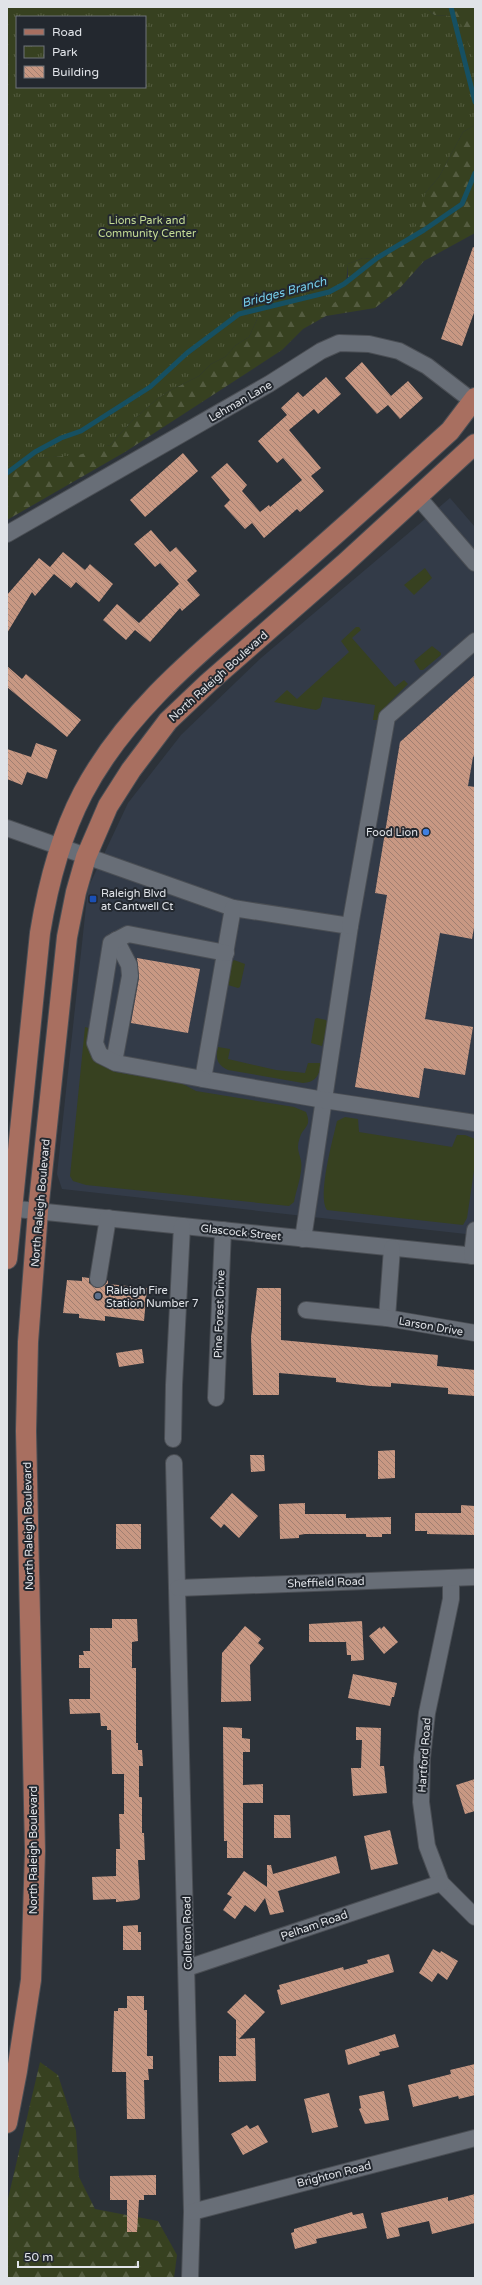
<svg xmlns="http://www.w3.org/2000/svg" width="482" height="2285" font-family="'Varela Round',sans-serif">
<defs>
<pattern id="forest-firs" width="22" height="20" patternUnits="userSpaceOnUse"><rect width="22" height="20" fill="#374120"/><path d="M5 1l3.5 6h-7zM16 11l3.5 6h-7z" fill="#545c40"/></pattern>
<pattern id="park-tufts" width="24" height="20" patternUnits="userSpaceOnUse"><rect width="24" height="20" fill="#374120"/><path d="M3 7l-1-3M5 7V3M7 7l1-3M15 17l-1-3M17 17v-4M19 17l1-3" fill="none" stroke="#545c40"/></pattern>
<pattern id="building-back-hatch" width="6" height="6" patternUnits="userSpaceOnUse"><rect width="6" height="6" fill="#c89883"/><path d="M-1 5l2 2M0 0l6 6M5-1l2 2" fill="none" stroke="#a07f71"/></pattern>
</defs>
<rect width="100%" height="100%" fill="#2c3239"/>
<polygon fill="#333b48" points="450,498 475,527 475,1235 62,1189 57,1174 88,888 128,803 181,735 261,658"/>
<g fill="#374120">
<polygon points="425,568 432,578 414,595 404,585"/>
<polygon points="356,627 359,627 361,630 352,638 395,687 404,680 408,684 388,704 379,720 373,720 375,705 323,697 320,708 316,710 274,702 287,690 297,699 349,652 341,641"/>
<polygon points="432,646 441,653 441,655 423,670 420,670 414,661"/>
<polygon points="234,960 245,964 240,987 238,988 228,985 232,962"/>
<polygon points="317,1018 326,1020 328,1023 322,1046 311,1043 315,1019"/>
<path d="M85 1027 92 1029 93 1053 100 1064 115 1072 181 1083 196 1091 294 1107 306 1112C312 1127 304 1126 300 1137 296 1149 299 1151 301 1161 303 1173 296 1190 294 1202L289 1206 86 1185 73 1181 70 1176Z"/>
<path d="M218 1047 230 1049 228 1059 276 1070 305 1073 308 1063H320L321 1068C317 1078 314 1082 303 1083L228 1070C217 1065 215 1058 218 1047Z"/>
<path d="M345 1117 358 1119 359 1132 452 1147 457 1135H465L475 1139V1164L467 1218 463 1225 327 1210C317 1196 333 1139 337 1121Z"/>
</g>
<g fill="url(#forest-firs)">
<polygon points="426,7 475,7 475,64 450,16 434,15"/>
<polygon points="475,125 475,233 424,261 399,289 375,308 326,316 303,329 282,350 125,452 7,520 7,463 25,459 61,456 110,445 133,420 157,399 171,390 199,376 211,364 225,357 236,345 249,337 264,304 275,294 289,299 348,278 348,264 363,258 379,260 420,208 426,192 439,177 463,132"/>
<polygon points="40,2062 58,2075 76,2131 79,2177 95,2209 158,2221 177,2255 174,2278 7,2278 7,2203"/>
</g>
<path fill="url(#park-tufts)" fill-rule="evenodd" d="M7 7H426L434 15 450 16 462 25 475 64V125L463 132 439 177 426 192 416 226 406 241 379 260 363 258 348 264C346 293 338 315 304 306 294 304 284 298 275 294L264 304 249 337 236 345 225 357 211 364 199 376 171 390 157 399 133 420 110 445 79 455 25 459 7 463ZM17 17H145V87H17Z"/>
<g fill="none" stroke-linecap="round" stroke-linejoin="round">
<g stroke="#165062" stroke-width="5">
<polyline points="451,7 475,102"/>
<polyline points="7,473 35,452 61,438 81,431 150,387 187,353 239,314 329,292 344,284 377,258 424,230 462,204 475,173"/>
</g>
</g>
<g fill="url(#building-back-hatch)">
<polygon points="473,247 475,248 475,310 462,346 441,339"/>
<polygon points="362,362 391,396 408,381 423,398 400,419 388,405 377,414 345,378"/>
<polygon points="326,377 341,394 318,414 314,409 289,430 321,468 311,476 324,491 300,512 297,509 264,538 252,523 245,529 224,506 230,500 211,477 227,463 247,485 242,491 260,512 269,505 270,507 302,480 283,458 277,463 258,441 287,415 281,408 298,392 303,397"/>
<polygon points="183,453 198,471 145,517 130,500"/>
<polygon points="151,530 170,552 176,547 197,571 187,580 200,595 182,611 180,608 150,642 135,630 126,640 103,620 117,604 139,623 179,584 160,563 155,567 134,544"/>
<polygon points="63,552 85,570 90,564 113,584 99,602 76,582 71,588 54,574 35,596 32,592 7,633 7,595 39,558 50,567"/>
<polygon points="7,666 22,679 26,674 81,720 67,737 7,687"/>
<polygon points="475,675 475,755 473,757 468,786 475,787 475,922 472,939 440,933 425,1019 473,1027 465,1075 424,1068 419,1098 355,1087 387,895 375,893 400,742"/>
<polygon points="36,743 57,750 47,779 27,772 22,785 7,779 7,749 31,757"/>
<polygon points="137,958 200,969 188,1033 131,1023 139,978"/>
<polygon points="82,1277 89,1278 89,1283 96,1288 105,1285 108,1280 108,1284 147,1288 144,1321 105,1316 105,1321 79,1318 79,1314 63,1313 67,1280 82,1281"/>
<polygon points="257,1288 281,1288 281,1340 438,1355 437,1366 475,1370 475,1396 448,1394 448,1388 391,1383 391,1387 371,1386 336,1382 336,1378 279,1373 279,1395 253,1395 251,1337"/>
<polygon points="142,1349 144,1363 119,1367 116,1353"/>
<polygon points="395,1450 395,1478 378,1479 378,1451"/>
<polygon points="250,1455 264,1455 265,1471 251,1472"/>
<polygon points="232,1493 258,1516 239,1538 224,1524 221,1528 210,1518"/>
<polygon points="305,1503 305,1514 346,1514 346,1518 391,1517 391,1534 382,1534 382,1537 366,1537 366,1534 305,1534 299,1535 299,1538 280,1539 279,1504"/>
<polygon points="461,1505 475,1506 475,1535 427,1534 427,1531 415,1531 415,1513 461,1513"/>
<rect x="116" y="1524" width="25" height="25"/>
<polygon points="112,1619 137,1619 138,1641 132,1642 132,1668 136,1668 136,1743 138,1743 138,1750 142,1750 143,1766 139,1766 139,1797 142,1797 142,1833 144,1833 145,1860 138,1860 140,1898 137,1900 116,1902 116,1899 93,1900 92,1877 116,1876 116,1849 120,1849 119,1814 124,1814 124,1774 112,1774 111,1730 107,1730 107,1726 101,1726 100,1713 70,1714 69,1699 90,1699 90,1668 79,1668 79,1655 84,1655 83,1651 90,1651 90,1628 112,1628"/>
<polygon points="362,1621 364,1660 351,1661 351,1655 347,1655 346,1642 309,1642 309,1624"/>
<polygon points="245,1626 261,1639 258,1643 264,1648 250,1665 251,1701 221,1702 222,1653"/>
<polygon points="384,1626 398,1642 384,1654 369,1636 380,1627 381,1629"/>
<polygon points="353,1674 397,1683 394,1697 392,1697 390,1706 348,1698"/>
<polygon points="223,1727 242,1728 242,1738 250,1739 250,1752 243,1752 243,1785 263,1784 263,1803 243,1803 243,1858 227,1858 227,1841 224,1841"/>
<polygon points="356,1727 381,1728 380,1766 384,1766 387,1793 353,1796 351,1768 361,1768 362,1740 356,1740"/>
<polygon points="475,1779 475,1811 465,1814 456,1785"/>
<polygon points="274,1815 290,1815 291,1838 274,1838"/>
<polygon points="390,1830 398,1864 371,1870 364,1836"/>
<polygon points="336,1856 340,1873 278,1891 284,1912 270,1915 265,1898 255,1912 245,1905 235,1919 223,1910 232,1897 227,1894 244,1871 267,1887 267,1865 271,1865 273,1874"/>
<polygon points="138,1925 138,1932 141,1932 141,1950 123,1950 123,1926"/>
<polygon points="433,1949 440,1953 441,1951 458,1961 447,1980 438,1973 432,1982 419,1973"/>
<polygon points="389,1954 394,1972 281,2005 277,1990 280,1989 279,1985 343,1967 344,1970 368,1963 367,1960"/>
<polygon points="245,1994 265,2012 239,2039 255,2038 256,2081 219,2082 219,2056 236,2056 236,2020 227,2012"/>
<polygon points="127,1996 144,1996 144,2010 147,2010 147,2056 153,2056 153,2069 148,2069 149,2080 144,2080 145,2119 127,2119 126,2072 112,2072 114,2011 118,2011 118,2008 127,2008"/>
<polygon points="395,2034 399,2047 379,2052 380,2055 348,2065 345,2050"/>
<polygon points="475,2064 475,2095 459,2099 458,2096 413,2107 408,2085 451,2074 450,2070"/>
<polygon points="384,2091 389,2120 365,2124 359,2109 361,2108 359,2096"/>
<polygon points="329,2093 338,2127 312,2133 304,2099"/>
<polygon points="247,2125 250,2129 258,2125 268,2142 243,2155 231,2134"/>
<polygon points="156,2175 156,2195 144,2195 144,2200 139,2200 137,2232 127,2232 127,2200 110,2200 110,2176"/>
<polygon points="475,2194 475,2223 432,2234 429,2221 398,2228 400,2236 387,2239 381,2213 448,2197 448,2201"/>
<polygon points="352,2212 353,2215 363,2213 367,2228 316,2239 317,2243 295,2249 291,2233 294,2232 294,2229"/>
</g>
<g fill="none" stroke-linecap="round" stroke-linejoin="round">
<g stroke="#4a4e54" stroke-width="18">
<g id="minor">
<polyline points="418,497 475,563"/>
<polyline points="7,534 269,384 321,351 339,343 369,344 399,351 427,366 475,403"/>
<polyline points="7,828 233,908 350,926 303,1239"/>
<polyline points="233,908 203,1079 324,1100 475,1123"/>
<polyline points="350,926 387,717 475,641"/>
<polyline points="114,1062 130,976 129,965 116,940"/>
<polyline points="203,1079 116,1063 100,1055 95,1043 111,943 128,934 226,953"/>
<polyline points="7,1208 475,1256"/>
<polyline points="392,1248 387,1318 475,1333"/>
<polyline points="472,1256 475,1230"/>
<polyline points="98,1279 108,1218"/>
<polyline points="306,1310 387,1318"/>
<polyline points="216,1398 223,1230"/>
<polyline points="173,1439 174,1385 182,1226"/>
<polyline points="174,1463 192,2212 190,2278"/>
<polyline points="451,1578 451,1599 427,1713 422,1758 421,1802 427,1846 441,1883 475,1917"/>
<polyline points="178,1588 475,1577"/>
<polyline points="187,1968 441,1883"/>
<polyline points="192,2212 475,2138"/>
</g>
</g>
<g stroke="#4a4e54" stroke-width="22">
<g id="major">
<path d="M7 1259 40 933C48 884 60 837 83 793 129 706 208 646 281 582 338 533 394 482 450 431L475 398"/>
<polyline points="7,2123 17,2071 31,1980 35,1851 26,1431 28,1342 38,1211 67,937 76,892 86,857 108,806 131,770 168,721 208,683 344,564 475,444"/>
</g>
</g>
<use href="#minor" stroke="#686e77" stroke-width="16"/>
<use href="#major" stroke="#a86f60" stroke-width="20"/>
</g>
<circle fill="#3f7fe0" stroke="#23282f" stroke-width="1.5" cx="426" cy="832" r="4"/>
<rect fill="#1a4fb4" stroke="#23282f" stroke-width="1.5" x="89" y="895" width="8" height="8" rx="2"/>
<circle fill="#5c6f8a" stroke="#23282f" stroke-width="1.5" cx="98" cy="1296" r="4"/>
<g text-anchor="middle" stroke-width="4" stroke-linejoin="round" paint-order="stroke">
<g font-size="11" fill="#c3da94" stroke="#23282f">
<text x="147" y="224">Lions Park and<tspan x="147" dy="13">Community Center</tspan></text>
</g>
<g font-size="11" fill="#e0e3e8" stroke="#23282f">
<text transform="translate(240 401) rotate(-30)" y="4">Lehman Lane</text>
<text transform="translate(218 676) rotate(-42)" y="4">North Raleigh Boulevard</text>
<text transform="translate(40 1203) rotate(-85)" y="4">North Raleigh Boulevard</text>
<text transform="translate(241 1232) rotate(6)" y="4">Glascock Street</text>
<text transform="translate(219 1314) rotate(-88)" y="4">Pine Forest Drive</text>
<text transform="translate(431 1326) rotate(10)" y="4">Larson Drive</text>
<text transform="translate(28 1526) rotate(-91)" y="4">North Raleigh Boulevard</text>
<text transform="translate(326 1582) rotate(-2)" y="4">Sheffield Road</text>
<text transform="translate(424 1755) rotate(-86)" y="4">Hartford Road</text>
<text transform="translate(33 1850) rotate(-90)" y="4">North Raleigh Boulevard</text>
<text transform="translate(314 1925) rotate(-19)" y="4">Pelham Road</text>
<text transform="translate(187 1933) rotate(-91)" y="4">Colleton Road</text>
<text transform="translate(334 2174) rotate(-14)" y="4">Brighton Road</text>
</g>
<g font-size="11" fill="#e0e3e8" stroke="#23282f" text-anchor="start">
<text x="418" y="836" text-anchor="end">Food Lion</text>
<text x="101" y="897">Raleigh Blvd<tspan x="101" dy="13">at Cantwell Ct</tspan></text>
<text x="106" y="1294">Raleigh Fire<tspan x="106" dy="13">Station Number 7</tspan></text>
</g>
<g font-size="12" font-style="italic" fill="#76ceec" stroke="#23282f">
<text transform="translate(284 292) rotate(-15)" y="4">Bridges Branch</text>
</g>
</g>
<rect width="482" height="2285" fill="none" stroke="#e0e3e8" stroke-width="16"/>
<rect x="16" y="16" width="130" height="72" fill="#23282f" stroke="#6f7379"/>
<rect x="24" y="29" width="20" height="6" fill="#a86f60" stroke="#6f7379"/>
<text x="52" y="36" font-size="12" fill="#e0e3e8">Road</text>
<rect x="24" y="46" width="20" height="12" fill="url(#park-tufts)" stroke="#6f7379"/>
<text x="52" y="56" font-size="12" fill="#e0e3e8">Park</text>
<rect x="24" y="66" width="20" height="12" fill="url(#building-back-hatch)" stroke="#6f7379"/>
<text x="52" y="76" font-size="12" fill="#e0e3e8">Building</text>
<path d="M18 2261v6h120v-6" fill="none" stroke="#e0e3e8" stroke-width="2"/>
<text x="24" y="2261" font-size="12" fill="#e0e3e8" stroke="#23282f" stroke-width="3" paint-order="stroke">50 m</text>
</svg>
